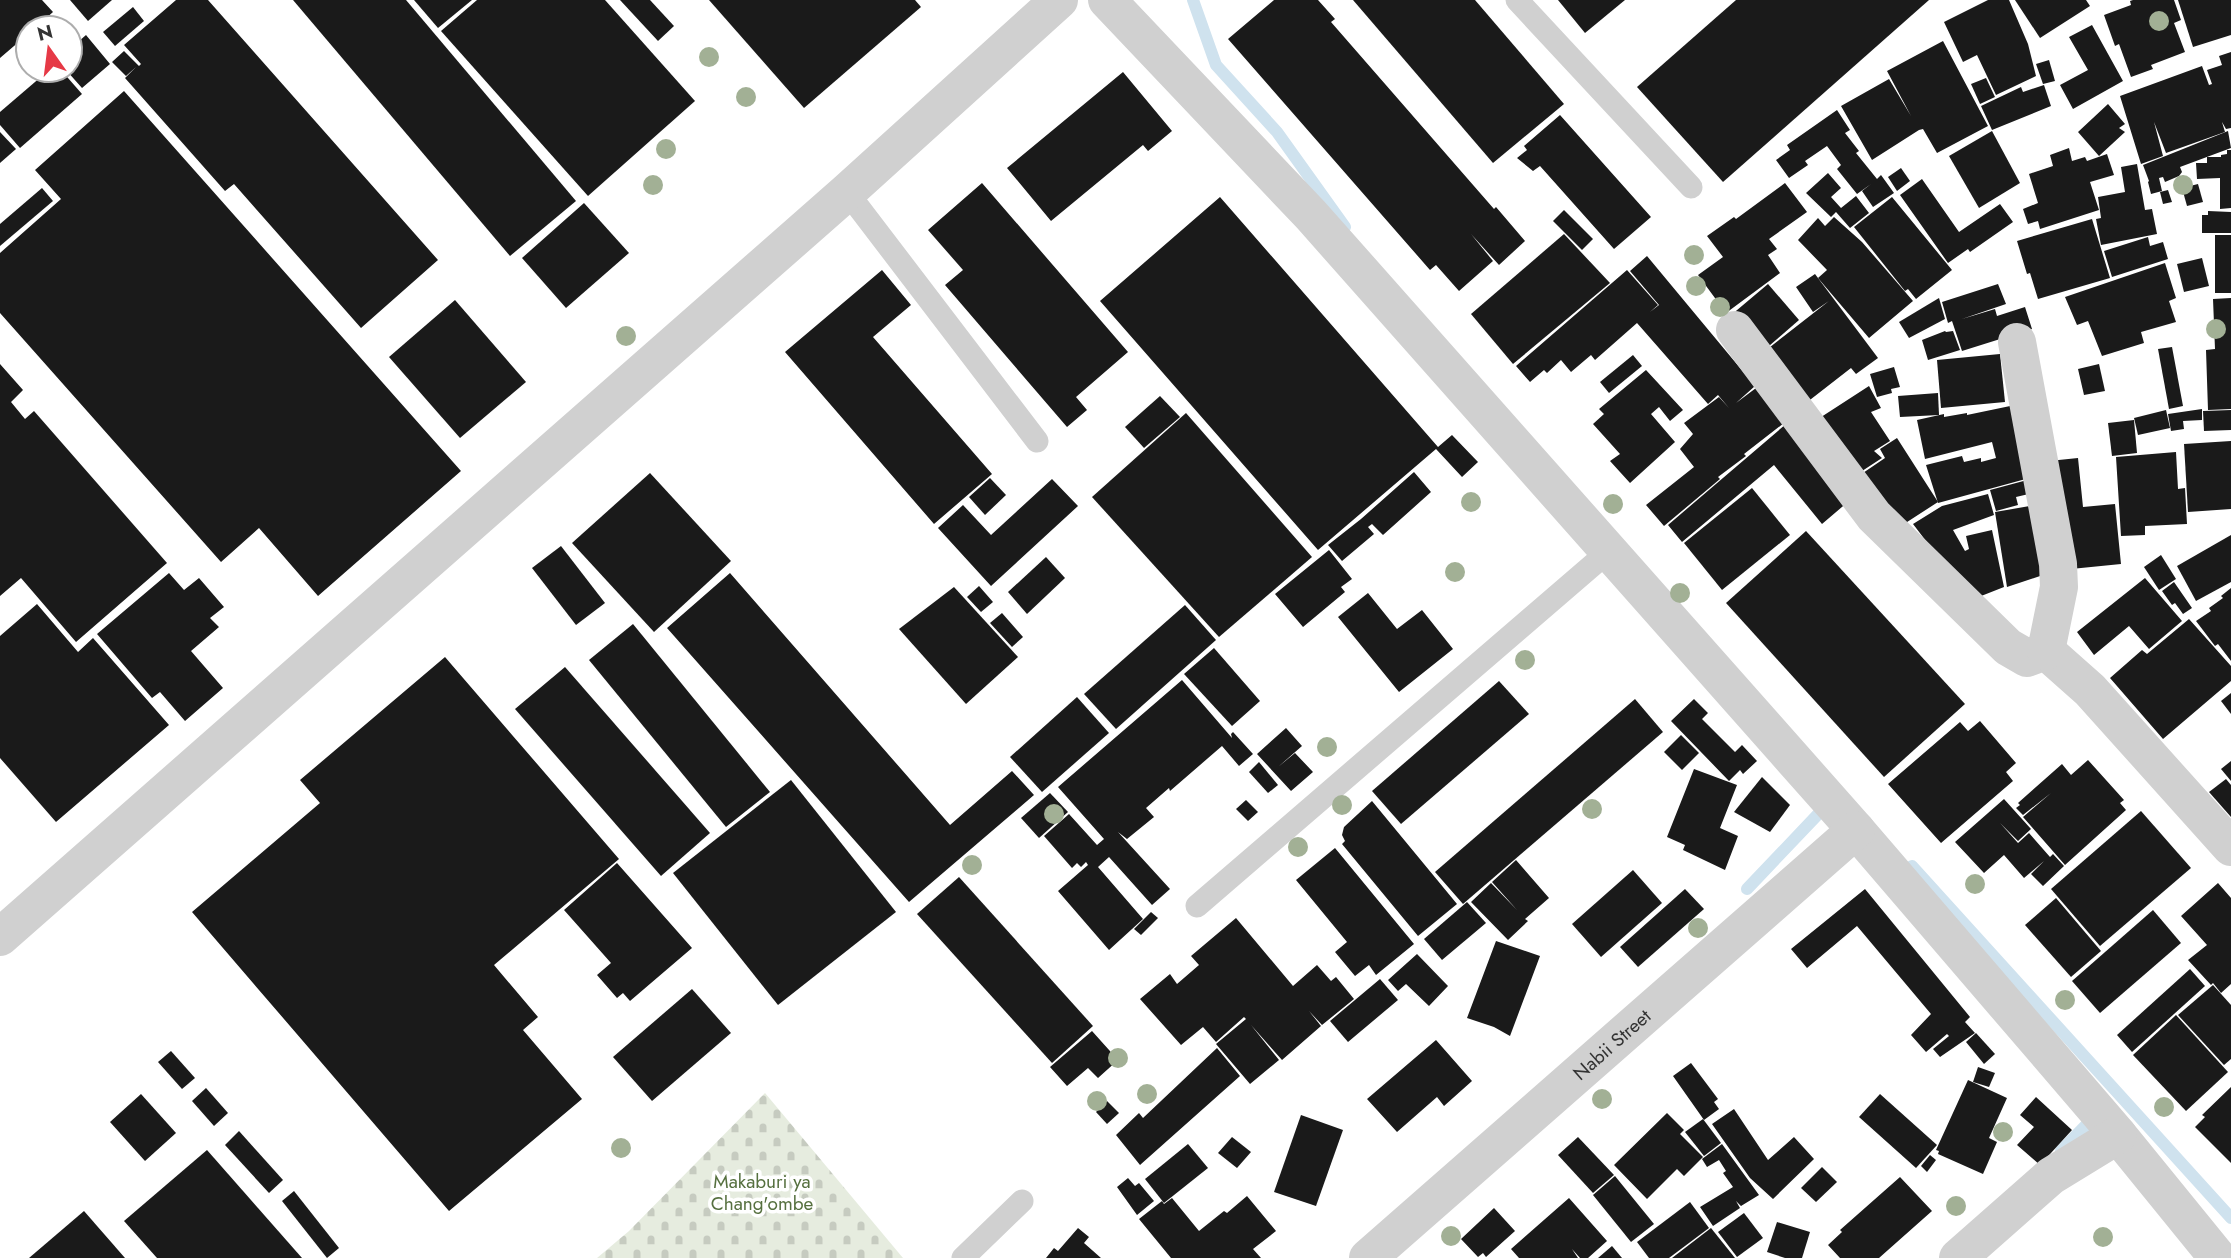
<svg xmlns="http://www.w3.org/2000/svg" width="2231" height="1258" font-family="Jost,sans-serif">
<defs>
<pattern id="cemetery-stones" width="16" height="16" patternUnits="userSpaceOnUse" patternTransform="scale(1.75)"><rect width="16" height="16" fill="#e6ecdf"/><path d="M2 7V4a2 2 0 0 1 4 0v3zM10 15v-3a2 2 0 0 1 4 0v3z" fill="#c6cbc0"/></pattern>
</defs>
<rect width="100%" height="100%" fill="#fff"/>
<polygon fill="url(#cemetery-stones)" points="765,1093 903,1258 597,1258 629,1231"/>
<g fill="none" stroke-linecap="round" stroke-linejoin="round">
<g stroke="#cfe2ee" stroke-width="12">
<polyline points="1193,0 1216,65 1277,132 1345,227"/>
<polyline points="1912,866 2231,1218"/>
<polyline points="1747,889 1823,809 1819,805"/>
<polyline points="2061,1151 2092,1119 2090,1116"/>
</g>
</g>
<g fill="#1a1a1a">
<polygon points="0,0 42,0 53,12 35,28 28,28 28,34 0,58"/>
<polygon points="70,0 112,0 88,21"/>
<polygon points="176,0 208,0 438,260 361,328 234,184 225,191 125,78 136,67 126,76 112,62 124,51 139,66 141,64 124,45"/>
<polygon points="293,0 406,0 576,201 510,256"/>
<polygon points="414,0 472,0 438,28"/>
<polygon points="477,0 605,0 695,101 588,196 441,31"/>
<polygon points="620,0 650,0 674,26 658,41"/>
<polygon points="709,0 915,0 921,7 804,108"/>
<polygon points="1274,0 1318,0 1335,19 1331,22 1494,209 1496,207 1525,241 1499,265 1471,234 1493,261 1459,291 1436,265 1430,270 1228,39"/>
<polygon points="1353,0 1475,0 1564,104 1493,163"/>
<polygon points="1558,0 1625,0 1585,33"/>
<polygon points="1736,0 1929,0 1723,182 1637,87"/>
<polygon points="1988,0 2009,0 2028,44 2036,76 1996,95 1977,55 1963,62 1944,22"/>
<polygon points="2015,0 2086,0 2090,6 2040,38"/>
<polygon points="2133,0 2174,0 2181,20 2174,23 2185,52 2151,65 2153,69 2131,77 2119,44 2115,46 2104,15 2131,5 2130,1"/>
<polygon points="2178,0 2231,0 2231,35 2193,47"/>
<polygon points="133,7 144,21 115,46 103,32"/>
<polygon points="2092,25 2123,81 2073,109 2060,85 2088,70 2069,37"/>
<polygon points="86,35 110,64 82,88 66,70 70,70 70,49"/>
<polygon points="1943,41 1988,126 1937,153 1923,129 1919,130 1872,160 1841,106 1889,79 1911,116 1887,71"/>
<polygon points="2231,52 2231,128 2226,129 2222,122 2225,132 2166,153 2154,122 2163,156 2141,164 2120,96 2202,66 2209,85 2212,84 2207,70 2222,65 2219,56"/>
<polygon points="2049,60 2055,81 2043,84 2036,64"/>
<polygon points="49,70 61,70 82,94 20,148 0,125 0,112"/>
<polygon points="1123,72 1172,131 1148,151 1143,145 1051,221 1007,168"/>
<polygon points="1986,78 1995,97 1980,104 1971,84"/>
<polygon points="2044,85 2051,106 1992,130 1981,106 2021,87 2023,92"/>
<polygon points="124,91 461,471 318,596 259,528 221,562 0,313 0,253 61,199 35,170"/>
<polygon points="2108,104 2125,124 2119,128 2125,132 2099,156 2078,132"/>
<polygon points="1837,110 1850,130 1845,133 1859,151 1856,153 1877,179 1881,175 1894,193 1873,207 1862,191 1871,184 1857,194 1837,169 1841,165 1827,146 1805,161 1808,165 1789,178 1776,160 1790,150 1787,145"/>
<polygon points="1560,115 1651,217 1614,249 1540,166 1533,171 1517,158 1527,150 1524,146"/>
<polygon points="1992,131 2020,183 1979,208 1949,156"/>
<polygon points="2228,131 2231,148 2180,167 2182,172 2179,176 2165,182 2163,177 2159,178 2162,191 2151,194 2148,182 2149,181 2143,165"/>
<polygon points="0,132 16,149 0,163"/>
<polygon points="2069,148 2072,161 2085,157 2087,161 2107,154 2114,175 2090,182 2099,210 2040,229 2038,221 2028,224 2023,209 2038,203 2029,174 2053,166 2050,155"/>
<polygon points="2227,150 2231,150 2231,208 2220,209 2220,178 2197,179 2196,163 2207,163 2207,157 2221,157 2221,155 2227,154"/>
<polygon points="2137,164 2145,210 2152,209 2157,234 2101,245 2096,219 2101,218 2098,197 2125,192 2121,167"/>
<polygon points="1901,168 1910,181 1897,191 1888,177"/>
<polygon points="1828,173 1841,188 1831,197 1841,208 1856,196 1869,213 1850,228 1836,212 1831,217 1806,193"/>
<polygon points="1922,179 1959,232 2000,204 2013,222 1970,252 1968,249 1948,263 1900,195"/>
<polygon points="982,183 1128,352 1076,397 1087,410 1067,427 945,285 963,270 928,230"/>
<polygon points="1785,183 1807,212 1769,239 1777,249 1768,255 1780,273 1726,313 1698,275 1723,257 1707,236 1734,217 1736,219"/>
<polygon points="2198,184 2203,202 2187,206 2182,188"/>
<polygon points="42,188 53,201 0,246 0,224"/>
<polygon points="2168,190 2172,202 2163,204 2160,192"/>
<polygon points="1220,197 1438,447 1452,435 1478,462 1462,477 1436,449 1318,550 1100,301"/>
<polygon points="1892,197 1952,270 1916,299 1908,289 1905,291 1854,227"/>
<polygon points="584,203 629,253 566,308 522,258"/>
<polygon points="1564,210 1593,239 1582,250 1553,221"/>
<polygon points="2208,211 2231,212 2231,233 2202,233 2202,215 2208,215"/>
<polygon points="1834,217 1862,242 1913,301 1869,338 1818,278 1827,270 1798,240 1818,218 1825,226"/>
<polygon points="2092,219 2110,278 2038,299 2030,273 2027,274 2017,241"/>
<polygon points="1564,234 1610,283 1513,364 1471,314"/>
<rect x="2215" y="235" width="16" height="58"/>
<polygon points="2148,237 2150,246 2163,242 2168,259 2112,277 2104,251"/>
<polygon points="1647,256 1755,386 1736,403 1756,388 1784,423 1744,454 1746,456 1718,477 1720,479 1664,526 1646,505 1694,467 1680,449 1693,434 1684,423 1719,397 1729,408 1718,395 1708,404 1637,323 1595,360 1591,355 1571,372 1561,360 1547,373 1544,370 1530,382 1516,366 1627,270 1658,305 1650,312 1659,305 1630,271"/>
<polygon points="2202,258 2209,286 2184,292 2177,264"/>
<polygon points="2165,263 2176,298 2169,301 2176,322 2141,332 2144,343 2102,356 2088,321 2077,325 2065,297"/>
<polygon points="882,270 911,305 873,337 992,474 934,524 785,352"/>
<polygon points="1815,274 1878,358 1856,374 1851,368 1806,403 1765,351 1829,301 1813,312 1796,287"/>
<polygon points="1768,284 1799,320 1762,352 1730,316"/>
<polygon points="1998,284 2006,304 1962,319 1995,309 1997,316 2025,307 2032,329 1962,351 1952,321 1948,323 1942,302"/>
<polygon points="1939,298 1945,319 1909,338 1899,322"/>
<polygon points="2231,298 2231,409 2208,410 2206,350 2215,349 2213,299"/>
<polygon points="455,300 526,382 460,438 389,357"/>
<polygon points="1945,331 1946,332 1953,331 1960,350 1928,360 1922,340"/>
<polygon points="2172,347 2183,406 2169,409 2158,349"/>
<polygon points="2000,354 2005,402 1941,408 1937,360"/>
<polygon points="1633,355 1642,366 1609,393 1600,382"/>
<polygon points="0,364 23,390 11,402 25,419 34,411 167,563 76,642 21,578 0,596"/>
<polygon points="2099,364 2105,391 2084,395 2078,369"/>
<polygon points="1894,367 1900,387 1891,389 1892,393 1877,397 1870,374"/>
<polygon points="1646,370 1683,410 1670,421 1659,407 1651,414 1675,442 1630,483 1610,461 1620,454 1593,424 1604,414 1599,409"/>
<polygon points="1869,386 1881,408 1871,412 1890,441 1874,451 1882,458 1859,473 1815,421"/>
<polygon points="1938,393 1939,415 1900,417 1898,396"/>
<polygon points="1160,396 1180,417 1144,448 1125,427"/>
<polygon points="2015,405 2033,477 1938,503 1926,465 1962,456 1964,462 1981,458 1981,462 1996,458 1992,442 1925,459 1917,420 1944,414 1944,417 1967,413 1967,415"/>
<polygon points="2202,409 2202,420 2183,421 2184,429 2171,431 2168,414"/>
<polygon points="2166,410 2170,428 2138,435 2134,418"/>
<polygon points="2231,410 2231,430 2204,431 2203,411"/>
<polygon points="1186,413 1312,557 1219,637 1092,497"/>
<polygon points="2134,420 2137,453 2112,456 2108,423"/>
<polygon points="1786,424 1849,501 1822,524 1774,465 1682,542 1668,525"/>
<polygon points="1897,438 1938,502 1904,524 1860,475 1885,458 1880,449"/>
<polygon points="2231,441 2231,509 2188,512 2184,444"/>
<polygon points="2176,452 2178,489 2185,488 2187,524 2145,526 2145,535 2121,536 2116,457"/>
<polygon points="2078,458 2083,507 2115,504 2121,564 2061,570 2049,461"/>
<polygon points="1414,472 1431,492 1383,535 1372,524 1368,527 1374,534 1342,561 1328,545 1361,519"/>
<polygon points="650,473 731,561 654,632 572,543"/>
<polygon points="990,478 1006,495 985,515 969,497"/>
<polygon points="1052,479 1078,506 991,586 938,528 963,505 991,535"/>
<polygon points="2031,479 2037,492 2016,497 2018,505 1996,511 1990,490"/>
<polygon points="1752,488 1790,535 1722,590 1684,543"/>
<polygon points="1988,494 1994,515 1953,530 1965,551 1969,549 1966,536 1992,530 2004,587 1971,600 1913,524 1942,506"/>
<polygon points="2036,505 2046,574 2007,587 1995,512"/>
<polygon points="1806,531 1965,704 1884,777 1726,603"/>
<polygon points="2231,535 2231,582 2196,601 2177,566"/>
<polygon points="561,546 605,603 576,625 532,568"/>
<polygon points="1329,550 1352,579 1341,587 1345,592 1303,627 1275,594"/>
<polygon points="2161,555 2176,579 2159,590 2144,567"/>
<polygon points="1046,557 1065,578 1027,614 1008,592"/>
<polygon points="169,573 184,590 199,578 224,607 210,618 219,627 191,651 223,688 185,721 160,692 152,698 97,634"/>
<polygon points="730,573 950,825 1012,771 1034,795 909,902 667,628"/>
<polygon points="2145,578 2182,621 2149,649 2129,626 2094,655 2077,632"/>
<polygon points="2174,582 2192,608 2183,614 2175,603 2172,605 2162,591"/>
<polygon points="979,586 993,602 981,612 967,597"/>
<polygon points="954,587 1018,657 966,704 899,629"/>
<polygon points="2231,588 2231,661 2218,644 2215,646 2196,621 2211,611 2209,608 2223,598 2221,596"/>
<polygon points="1368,593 1397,629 1422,610 1453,649 1399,692 1338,617"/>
<polygon points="37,604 78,652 93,638 169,725 56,822 0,758 0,636"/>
<polygon points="1185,605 1216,640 1116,729 1084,694"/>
<polygon points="1002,613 1023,637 1012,647 990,623"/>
<polygon points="2189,619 2231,666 2231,681 2163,739 2110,678 2142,650 2147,654"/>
<polygon points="633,624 770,792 726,827 589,660"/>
<polygon points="1214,648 1260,701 1232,726 1184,674"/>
<polygon points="445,657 619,859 494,965 538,1017 523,1030 582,1099 449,1211 192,912 320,803 300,780"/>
<polygon points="565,667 710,833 661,876 515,709"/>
<polygon points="1182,680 1232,738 1231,734 1233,732 1253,754 1239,766 1222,746 1170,791 1169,788 1146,808 1154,817 1127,839 1118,832 1170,889 1152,905 1109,857 1098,867 1143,919 1109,950 1058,891 1088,865 1086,862 1081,867 1077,863 1072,868 1044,836 1069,814 1097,845 1104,839 1058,787"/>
<polygon points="1499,681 1529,714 1401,824 1372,791"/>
<polygon points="2231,693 2231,714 2221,701"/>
<polygon points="1077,697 1109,733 1042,792 1010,757"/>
<polygon points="1635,699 1663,732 1463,904 1435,872"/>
<polygon points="1694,699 1708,713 1702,719 1735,752 1742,745 1757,761 1743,774 1740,770 1729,781 1671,721"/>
<polygon points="1980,721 2016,763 2006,772 2013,781 1941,843 1888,784 1960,722 1968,731"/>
<polygon points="1286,728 1302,746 1278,767 1295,753 1313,772 1291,791 1257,754"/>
<polygon points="1681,735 1699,753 1682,770 1664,752"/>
<polygon points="2088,760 2124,800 2120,803 2126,810 2065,865 2023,817 2051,793 2023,815 2016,808 2020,805 2018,803 2062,764 2071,775"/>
<polygon points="2231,761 2231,781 2221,769"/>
<polygon points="1259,762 1278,785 1268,793 1249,772"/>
<polygon points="1694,769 1737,785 1720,828 1738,836 1725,870 1683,850 1685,845 1667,837"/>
<polygon points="1762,777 1790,805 1770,832 1734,812"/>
<polygon points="2226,779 2231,785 2231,817 2209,792"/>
<polygon points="791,780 896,912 778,1005 673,873"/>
<polygon points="1050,793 1068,812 1039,838 1021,818"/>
<polygon points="2004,799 2031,829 2018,841 2000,823 2018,843 2029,833 2050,857 2053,854 2064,866 2043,886 2031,874 2044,861 2024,878 2004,855 1984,873 1955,842"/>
<polygon points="1246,800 1258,812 1248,821 1236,809"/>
<polygon points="1372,801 1457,904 1418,936 1342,844 1345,841 1342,835 1344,827"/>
<polygon points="2141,811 2191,868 2100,946 2051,889"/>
<polygon points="1335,848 1414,944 1376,975 1369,965 1355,976 1335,952 1347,942 1296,880"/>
<polygon points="1516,860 1549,898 1525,919 1528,921 1508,940 1471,902 1491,883 1517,910 1492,882"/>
<polygon points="617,863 692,948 630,1001 623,993 617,998 597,975 611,963 564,910"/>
<polygon points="1633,870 1662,903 1601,957 1572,924"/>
<polygon points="959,877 1093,1026 1052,1063 917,914"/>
<polygon points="2218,883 2231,898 2231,984 2221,993 2213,983 2211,985 2188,960 2207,945 2181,916"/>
<polygon points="1685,889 1704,909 1638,967 1620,947"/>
<polygon points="1865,889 1970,1017 1965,1022 1975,1033 1940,1057 1933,1049 1949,1036 1947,1034 1926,1052 1911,1035 1931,1014 1857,926 1807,968 1791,949"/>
<polygon points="2056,898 2101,951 2071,977 2025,925"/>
<polygon points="1467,902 1486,923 1442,960 1424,939"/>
<polygon points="2153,910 2181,943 2100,1013 2072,981"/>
<polygon points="1151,912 1158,918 1141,935 1134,929"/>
<polygon points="1236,918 1293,986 1317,965 1331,981 1336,977 1354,999 1322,1025 1309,1011 1321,1026 1282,1060 1251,1025 1279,1060 1250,1084 1216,1044 1246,1019 1244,1017 1216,1042 1203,1027 1181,1045 1140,999 1170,974 1177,984 1199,965 1191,956"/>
<polygon points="1496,941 1540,956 1510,1036 1494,1027 1467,1018"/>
<polygon points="1417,954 1448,986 1429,1006 1406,984 1398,991 1388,980"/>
<polygon points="2190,969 2205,986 2132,1052 2117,1035"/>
<polygon points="1380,979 1398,1000 1348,1042 1330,1021"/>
<polygon points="2213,985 2231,1005 2231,1059 2224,1065 2178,1015"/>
<polygon points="692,989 731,1033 652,1101 613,1057"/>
<polygon points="2176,1015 2228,1072 2186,1111 2133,1055"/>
<polygon points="1092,1031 1118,1060 1098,1078 1088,1068 1067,1086 1050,1067"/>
<polygon points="1976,1033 1995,1054 1984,1064 1966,1042"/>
<polygon points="1436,1040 1472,1081 1444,1106 1437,1097 1397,1132 1367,1099"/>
<polygon points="1217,1048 1240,1076 1140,1165 1116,1135 1139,1113 1143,1118"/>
<polygon points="171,1051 195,1078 182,1089 158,1062"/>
<polygon points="1691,1063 1718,1099 1714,1102 1719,1109 1704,1120 1673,1076"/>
<polygon points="1978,1067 1995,1073 1989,1087 1973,1082"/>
<polygon points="1968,1080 2007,1098 1989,1138 1997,1142 1983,1174 1938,1154 1939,1151 1936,1150"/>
<polygon points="2231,1087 2231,1163 2195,1127 2205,1117 2202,1115"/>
<polygon points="206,1088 228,1113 214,1126 192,1101"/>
<polygon points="141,1094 176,1133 145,1161 110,1122"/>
<polygon points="1880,1094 1937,1145 1916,1168 1859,1117"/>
<polygon points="2036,1097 2072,1130 2040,1165 2017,1145 2034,1127 2020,1115"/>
<polygon points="1107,1101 1119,1113 1107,1124 1096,1112"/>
<polygon points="1734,1109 1768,1160 1794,1137 1814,1159 1773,1199 1750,1178 1712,1124"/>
<polygon points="1667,1113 1684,1130 1680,1134 1703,1157 1684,1176 1677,1169 1647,1199 1614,1165"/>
<polygon points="1301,1115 1343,1130 1316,1206 1274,1192"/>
<polygon points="1703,1119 1721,1143 1704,1156 1685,1132"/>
<polygon points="239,1131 283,1180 269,1193 225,1145"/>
<polygon points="1232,1137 1251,1152 1237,1168 1218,1153"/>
<polygon points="1578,1137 1614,1175 1593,1193 1558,1155"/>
<polygon points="1188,1144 1208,1168 1164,1203 1145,1179"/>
<polygon points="1722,1144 1759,1195 1741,1206 1736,1201 1740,1208 1713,1226 1700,1207 1733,1187 1723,1173 1726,1171 1719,1160 1707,1167 1702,1159"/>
<polygon points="207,1150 302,1258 157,1258 124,1221"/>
<polygon points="1930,1155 1936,1160 1927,1172 1921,1166"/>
<polygon points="1822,1167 1837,1182 1816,1202 1801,1188"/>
<polygon points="1615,1176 1654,1224 1631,1242 1593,1195"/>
<polygon points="1900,1177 1932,1211 1879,1258 1840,1258 1828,1245 1842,1232 1840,1230"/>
<polygon points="1128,1178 1135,1186 1139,1183 1154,1201 1137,1215 1117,1187"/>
<polygon points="294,1191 339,1248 327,1258 282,1201"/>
<polygon points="1247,1196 1276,1231 1253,1249 1261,1258 1171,1258 1139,1219 1162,1201 1164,1204 1172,1198 1199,1231 1224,1211 1227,1213"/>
<polygon points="1569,1198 1607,1241 1588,1258 1580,1258 1572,1249 1578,1258 1519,1258 1511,1249"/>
<polygon points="1690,1202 1709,1228 1669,1258 1649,1258 1637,1242"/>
<polygon points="1494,1208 1515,1231 1486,1257 1483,1253 1478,1257 1461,1239"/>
<polygon points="84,1211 125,1258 29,1258"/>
<polygon points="1744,1213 1763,1238 1737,1257 1718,1232"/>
<polygon points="1777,1222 1810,1232 1802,1258 1785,1258 1767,1252"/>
<polygon points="1078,1228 1089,1237 1084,1243 1101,1258 1046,1258 1054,1248 1058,1251"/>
<polygon points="1711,1228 1735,1258 1672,1258"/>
<polygon points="1612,1246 1622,1258 1598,1258"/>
</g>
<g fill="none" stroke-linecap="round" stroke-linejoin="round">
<g stroke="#d0d0d0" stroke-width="23">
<polyline points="1517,0 1691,187"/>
<polyline points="847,192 1037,441"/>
<polyline points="1197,906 1609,551"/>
<polyline points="963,1258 1022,1201"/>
</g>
<g stroke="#d0d0d0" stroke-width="38">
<polyline points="1107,0 1311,215 1856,830 2118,1135 2218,1258"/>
<polyline points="1735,330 1874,516 2008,647 2027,658 2046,651 2090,690 2231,847"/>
<polyline points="2017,342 2058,564 2059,587 2046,651"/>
<polyline points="0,937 847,192 1059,0"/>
<path id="s1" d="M1368 1258 1856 830"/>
<polyline points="1958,1258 2051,1176 2118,1135"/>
</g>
</g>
<g fill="#a2b095">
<circle cx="2159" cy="21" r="10"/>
<circle cx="709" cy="57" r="10"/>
<circle cx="746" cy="97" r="10"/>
<circle cx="666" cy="149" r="10"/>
<circle cx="653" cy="185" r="10"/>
<circle cx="2183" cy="185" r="10"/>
<circle cx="1694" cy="255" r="10"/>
<circle cx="1696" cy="286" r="10"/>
<circle cx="1720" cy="307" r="10"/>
<circle cx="2216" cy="329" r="10"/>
<circle cx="626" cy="336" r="10"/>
<circle cx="1471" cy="502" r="10"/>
<circle cx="1613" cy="504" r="10"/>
<circle cx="1455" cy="572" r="10"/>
<circle cx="1680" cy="593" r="10"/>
<circle cx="1525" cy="660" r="10"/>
<circle cx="1327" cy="747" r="10"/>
<circle cx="1342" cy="805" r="10"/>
<circle cx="1592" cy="809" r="10"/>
<circle cx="1054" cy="814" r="10"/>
<circle cx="1298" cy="847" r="10"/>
<circle cx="972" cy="865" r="10"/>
<circle cx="1975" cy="884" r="10"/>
<circle cx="1698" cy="928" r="10"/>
<circle cx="2065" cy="1000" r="10"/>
<circle cx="1118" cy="1058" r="10"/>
<circle cx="1147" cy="1094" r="10"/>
<circle cx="1602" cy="1099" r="10"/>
<circle cx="1097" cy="1101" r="10"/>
<circle cx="2164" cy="1107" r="10"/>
<circle cx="2003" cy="1132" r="10"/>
<circle cx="621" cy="1148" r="10"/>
<circle cx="1956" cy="1206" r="10"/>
<circle cx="1451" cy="1236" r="10"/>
<circle cx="2103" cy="1237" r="10"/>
</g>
<g text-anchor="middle" stroke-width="7" stroke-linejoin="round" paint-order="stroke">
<g font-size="19" fill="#333" stroke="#fff">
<text dy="7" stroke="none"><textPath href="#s1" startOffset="324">Nabii Street</textPath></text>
</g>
<g font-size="19" fill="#56703f" stroke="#fff">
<text x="762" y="1188">Makaburi ya<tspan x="762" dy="22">Chang'ombe</tspan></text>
</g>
</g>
<g transform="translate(49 49) rotate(346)"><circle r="33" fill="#ffffff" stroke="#adadad" stroke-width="2"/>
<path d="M0-5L12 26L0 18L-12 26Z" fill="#e63946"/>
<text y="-10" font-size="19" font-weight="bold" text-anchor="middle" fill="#333333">N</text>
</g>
</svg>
